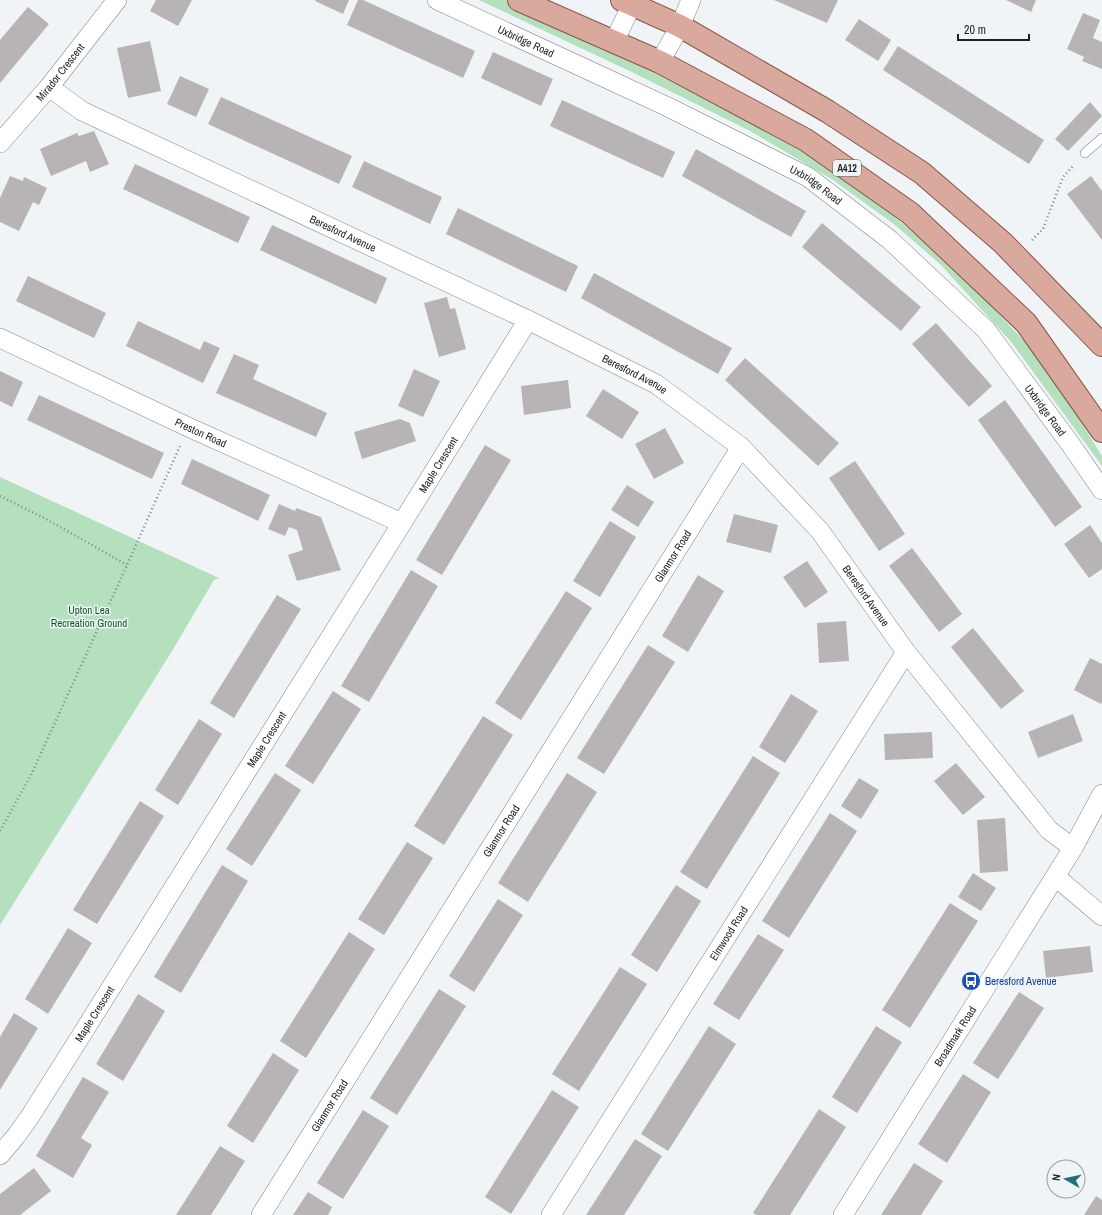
<svg xmlns="http://www.w3.org/2000/svg" width="1102" height="1215" font-family="'Archivo Narrow',sans-serif">
<rect width="100%" height="100%" fill="#f0f4f7"/>
<g fill="#b5e0be">
<polygon points="479,0 506,0 673,79 794,145 869,195 954,267 1044,362 1102,456 1102,466 1012,343 940,264 895,225 833,180 750,131 638,75"/>
<polygon points="0,477 219,578 214,580 169,656 0,925"/>
</g>
<g fill="#b8b3b5">
<polygon points="156,0 192,0 178,26 150,11"/>
<polygon points="316,0 349,0 343,14 315,1"/>
<polygon points="358,0 363,0 475,51 463,78 347,25"/>
<polygon points="774,0 838,0 827,23"/>
<polygon points="1006,0 1036,0 1031,12"/>
<polygon points="28,7 49,24 0,83 0,40"/>
<polygon points="1083,13 1100,20 1093,38 1102,42 1102,69 1082,61 1084,57 1067,49"/>
<polygon points="859,19 891,40 878,61 845,40"/>
<polygon points="150,41 161,91 128,98 117,48"/>
<polygon points="898,46 1044,140 1029,164 883,70"/>
<polygon points="493,52 553,79 541,106 481,78"/>
<polygon points="180,76 209,89 196,117 167,104"/>
<polygon points="221,97 352,156 339,184 208,124"/>
<polygon points="562,100 675,152 663,178 550,126"/>
<polygon points="1090,102 1102,116 1068,151 1055,139"/>
<polygon points="94,131 109,164 90,172 86,161 51,176 40,149 77,133 79,136"/>
<polygon points="696,149 806,211 791,237 682,176"/>
<polygon points="364,161 442,197 430,224 352,187"/>
<polygon points="135,164 250,217 238,243 123,189"/>
<polygon points="10,176 23,181 24,177 47,188 39,205 33,202 19,231 0,222 0,198"/>
<polygon points="1091,176 1102,191 1102,240 1067,194"/>
<polygon points="458,208 578,266 566,292 446,234"/>
<polygon points="822,223 921,307 901,331 802,247"/>
<polygon points="272,225 387,278 376,304 260,250"/>
<polygon points="594,273 732,348 718,374 581,298"/>
<polygon points="28,276 106,313 94,338 16,301"/>
<polygon points="447,297 450,309 455,308 466,349 439,357 424,303"/>
<polygon points="138,321 200,350 204,341 220,348 203,383 126,346"/>
<polygon points="936,323 992,386 969,407 912,344"/>
<polygon points="234,354 259,365 253,379 327,413 316,437 216,393"/>
<polygon points="745,358 839,443 818,466 725,380"/>
<polygon points="414,369 440,381 423,417 398,406"/>
<polygon points="0,371 23,382 12,407 0,401"/>
<polygon points="568,380 571,408 524,415 521,386"/>
<polygon points="603,389 639,412 622,439 586,416"/>
<polygon points="39,395 164,453 152,479 27,420"/>
<polygon points="1005,400 1082,507 1055,527 978,420"/>
<polygon points="400,419 410,423 416,441 362,459 354,432"/>
<polygon points="665,428 684,463 654,479 635,444"/>
<polygon points="485,445 511,460 442,575 416,560"/>
<polygon points="192,459 270,495 258,521 181,484"/>
<polygon points="855,461 905,534 879,551 829,478"/>
<polygon points="627,485 654,502 638,527 611,510"/>
<polygon points="279,504 295,511 296,508 321,517 341,570 297,581 288,555 303,550 297,530 289,527 285,536 268,529"/>
<polygon points="734,514 778,525 771,553 726,542"/>
<polygon points="610,521 636,537 600,597 573,581"/>
<polygon points="1090,525 1102,543 1102,569 1089,578 1064,544"/>
<polygon points="912,548 962,614 939,632 889,566"/>
<polygon points="807,561 828,592 805,608 783,577"/>
<polygon points="411,570 438,586 369,702 341,686"/>
<polygon points="698,575 724,591 688,652 662,636"/>
<polygon points="566,591 592,608 521,720 495,703"/>
<polygon points="277,595 301,609 234,718 210,703"/>
<polygon points="846,621 849,661 819,663 817,623"/>
<polygon points="973,628 1024,691 1001,709 951,647"/>
<polygon points="648,645 675,662 604,774 577,758"/>
<polygon points="1090,658 1102,664 1102,702 1101,704 1074,690"/>
<polygon points="333,691 361,709 313,784 285,766"/>
<polygon points="791,694 818,711 785,763 759,747"/>
<polygon points="1073,714 1083,741 1038,758 1028,732"/>
<polygon points="483,716 513,735 444,845 414,826"/>
<polygon points="199,719 222,734 178,805 155,790"/>
<polygon points="932,732 933,758 885,760 884,734"/>
<polygon points="753,756 780,773 707,889 680,872"/>
<polygon points="956,763 985,797 963,815 934,781"/>
<polygon points="275,773 301,790 252,866 226,849"/>
<polygon points="567,773 597,792 528,902 498,883"/>
<polygon points="859,778 879,790 861,819 841,806"/>
<polygon points="140,801 164,816 97,924 73,910"/>
<polygon points="830,813 857,831 789,938 762,921"/>
<polygon points="1005,818 1008,871 980,873 977,820"/>
<polygon points="407,842 433,858 384,935 358,919"/>
<polygon points="222,865 248,881 181,993 154,977"/>
<polygon points="973,873 996,888 981,911 958,897"/>
<polygon points="676,885 701,901 657,972 631,955"/>
<polygon points="498,899 523,915 474,992 449,976"/>
<polygon points="950,903 978,921 910,1028 882,1010"/>
<polygon points="68,928 92,943 48,1014 25,999"/>
<polygon points="349,932 375,949 306,1058 280,1041"/>
<polygon points="758,934 784,950 739,1020 713,1004"/>
<polygon points="1090,946 1093,972 1046,978 1043,951"/>
<polygon points="620,967 647,984 579,1091 552,1074"/>
<polygon points="439,989 466,1006 397,1115 370,1098"/>
<polygon points="1019,992 1044,1008 998,1079 973,1063"/>
<polygon points="138,994 165,1011 123,1081 96,1064"/>
<polygon points="14,1013 38,1028 0,1090 0,1037"/>
<polygon points="709,1026 736,1044 668,1151 641,1134"/>
<polygon points="876,1026 902,1042 857,1113 832,1097"/>
<polygon points="273,1053 299,1070 253,1143 227,1126"/>
<polygon points="963,1074 991,1092 947,1163 918,1144"/>
<polygon points="83,1077 109,1092 81,1138 92,1145 73,1178 36,1156"/>
<polygon points="552,1090 579,1107 511,1214 485,1197"/>
<polygon points="819,1109 846,1127 790,1215 757,1215 753,1213"/>
<polygon points="363,1110 389,1126 343,1199 317,1183"/>
<polygon points="635,1139 662,1156 624,1215 586,1215"/>
<polygon points="220,1146 245,1161 211,1215 176,1215"/>
<polygon points="914,1163 943,1181 921,1215 881,1215"/>
<polygon points="34,1168 51,1191 20,1215 0,1215 0,1194"/>
<polygon points="308,1192 332,1207 328,1215 293,1215"/>
<polygon points="1096,1196 1102,1200 1102,1215 1084,1215"/>
</g>
<g fill="none" stroke-linecap="round" stroke-linejoin="round">
<g stroke="#828689" stroke-width="10">
<polyline id="lane" points="1085,153 1102,138"/>
</g>
<g stroke="#828689" stroke-width="20">
<g id="street">
<path id="s1" d="M437 0 668 107 808 177 890 240 986 330 1071 445 1102 490"/>
<polyline points="614,42 634,0"/>
<polyline points="660,62 680,26 691,0"/>
<path id="s2" d="M49 87 82 111 528 320 656 384 741 447 820 531 906 652 1049 830 1073 848"/>
<path id="s3" d="M0 143 49 87 117 0"/>
<path id="s4" d="M0 338 188 427 402 523"/>
<polyline points="1056,877 1102,916"/>
<path id="s5" d="M0 1155 16 1136 29 1118 82 1034 402 523 528 320"/>
<path id="s6" d="M261 1215 741 447"/>
<path id="s7" d="M551 1215 906 652"/>
<path id="s8" d="M843 1215 1073 848 1102 794"/>
</g>
</g>
<g stroke="#885347" stroke-width="24">
<g id="primary">
<polyline points="519,0 660,62 806,140 910,213 1026,323 1102,431"/>
<polyline points="622,0 680,26 827,111 922,173 1003,243 1102,345"/>
</g>
</g>
<g stroke="#818485" stroke-width="2.5" stroke-dasharray="1 3" stroke-linecap="butt">
<polyline points="1032,240 1043,229 1063,177 1074,165"/>
<polyline points="0,496 46,519 127,565"/>
<polyline points="0,831 32,773 128,563 180,446"/>
</g>
<use href="#lane" stroke="#fff" stroke-width="9"/>
<use href="#street" stroke="#fff" stroke-width="19"/>
<use href="#primary" stroke="#daa99d" stroke-width="22"/>
</g>
<defs>
<g id="bus-disc" transform="scale(1)"><circle r="9.5" fill="#1a4fb4" stroke="#f0f4f7"/><path d="M-5-6H5V4H4V6H2V4H-2V6H-4V4H-5ZM-3.5-4V0h7V-4ZM-3.5 1.2v1.5H-2V1.2ZM2 1.2v1.5H3.5V1.2Z" fill="#fff"/></g>
</defs>
<g fill-rule="evenodd">
<use href="#bus-disc" x="971" y="981"/>
</g>
<g text-anchor="middle" stroke-width="3" stroke-linejoin="round" paint-order="stroke">
<rect fill="#f0f4f7" stroke="#5d6061" stroke-width="1" x="833" y="160" width="28" height="16" rx="3"/>
<g font-size="10" font-weight="bold" fill="#1e2021">
<text x="847" y="172">A412</text>
</g>
<g font-size="11" fill="#1e2021" stroke="#f0f4f7">
<text dy="4" stroke="none"><textPath href="#s1" startOffset="98">Uxbridge Road</textPath></text>
<text dy="4" stroke="none"><textPath href="#s3" startOffset="93">Mirador Crescent</textPath></text>
<text dy="4" stroke="none"><textPath href="#s1" startOffset="422">Uxbridge Road</textPath></text>
<text dy="4" stroke="none"><textPath href="#s2" startOffset="329">Beresford Avenue</textPath></text>
<text dy="4" stroke="none"><textPath href="#s2" startOffset="653">Beresford Avenue</textPath></text>
<text dy="4" stroke="none"><textPath href="#s1" startOffset="746">Uxbridge Road</textPath></text>
<text dy="4" stroke="none"><textPath href="#s4" startOffset="222">Preston Road</textPath></text>
<text dy="4" stroke="none"><textPath href="#s5" startOffset="818">Maple Crescent</textPath></text>
<text dy="4" stroke="none"><textPath href="#s6" startOffset="777">Glanmor Road</textPath></text>
<text dy="4" stroke="none"><textPath href="#s2" startOffset="977">Beresford Avenue</textPath></text>
<text dy="4" stroke="none"><textPath href="#s5" startOffset="494">Maple Crescent</textPath></text>
<text dy="4" stroke="none"><textPath href="#s6" startOffset="453">Glanmor Road</textPath></text>
<text dy="4" stroke="none"><textPath href="#s7" startOffset="333">Elmwood Road</textPath></text>
<text dy="4" stroke="none"><textPath href="#s5" startOffset="170">Maple Crescent</textPath></text>
<text dy="4" stroke="none"><textPath href="#s8" startOffset="211">Broadmark Road</textPath></text>
<text dy="4" stroke="none"><textPath href="#s6" startOffset="129">Glanmor Road</textPath></text>
</g>
<g font-size="11" fill="#0d582b" stroke="#f0f4f7">
<text x="89" y="614">Upton Lea<tspan x="89" dy="13">Recreation Ground</tspan></text>
</g>
<g font-size="11" fill="#164399" stroke="#f0f4f7" text-anchor="start">
<text x="985" y="985">Beresford Avenue</text>
</g>
</g>
<g transform="translate(1066 1179) rotate(279)"><circle r="19" fill="#f0f4f7" stroke="#9c9fa1"/>
<path d="M0-3L7 15L0 10L-7 15Z" fill="#246e77"/>
<text y="-6" font-size="11" font-weight="bold" text-anchor="middle" fill="#1e2021">N</text>
</g>
<path d="M958 34v6h71v-6" fill="none" stroke="#1e2021" stroke-width="2"/>
<text x="964" y="34" font-size="12" fill="#1e2021" stroke="#f0f4f7" stroke-width="3" paint-order="stroke">20 m</text>
</svg>
